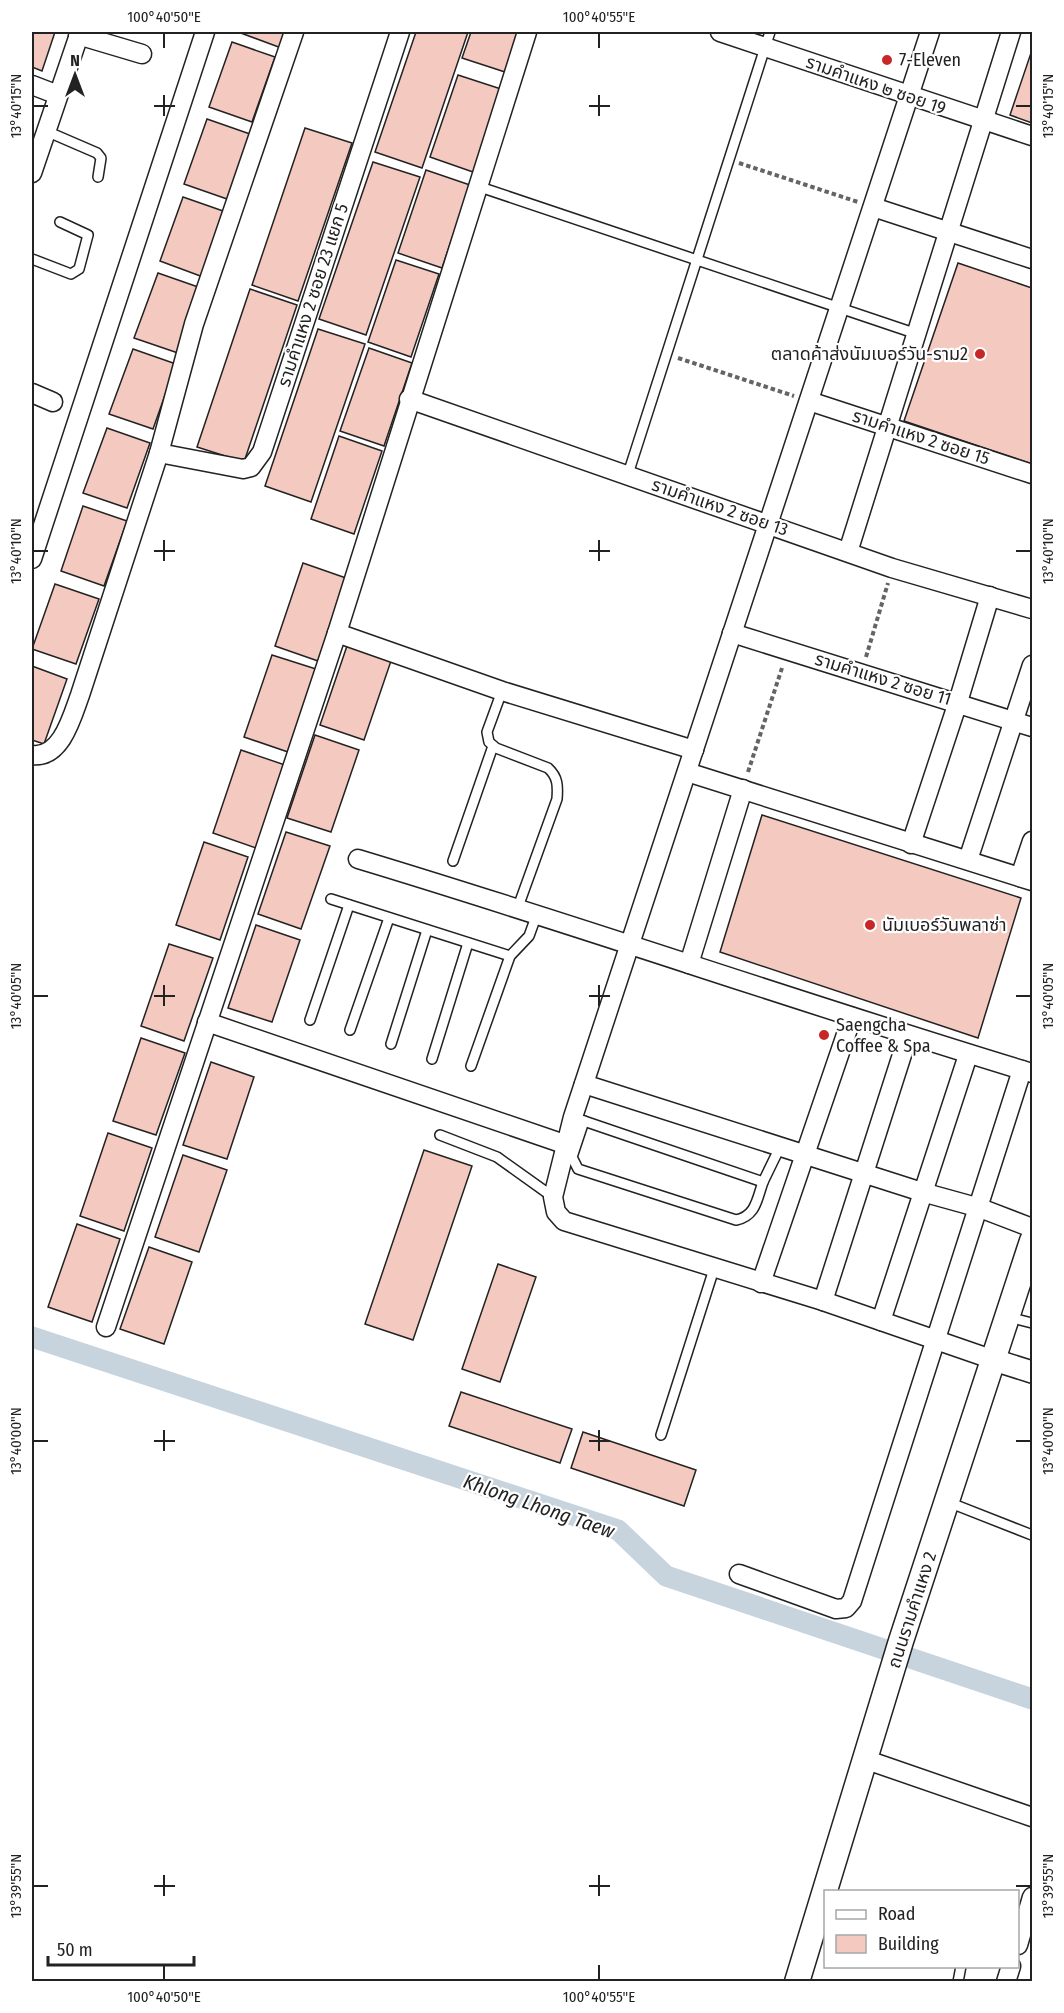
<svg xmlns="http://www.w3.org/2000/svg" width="1064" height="2013" font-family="'Fira Sans Condensed','Noto Sans Thai',sans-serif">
<rect width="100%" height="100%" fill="#fff"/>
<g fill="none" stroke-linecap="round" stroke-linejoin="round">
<polyline stroke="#c7d3dd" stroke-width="21" points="32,1337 618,1530 666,1576 1032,1699"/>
</g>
<g fill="#f3c9c0" stroke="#222" stroke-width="1.5">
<polygon points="32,32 55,32 42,71 32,67"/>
<polygon points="238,32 290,32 284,49"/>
<polygon points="416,32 468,32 422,168 375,152"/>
<polygon points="471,32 519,32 505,72 462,58"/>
<polygon points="232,42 275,57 252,122 209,107"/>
<polygon points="1032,50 1032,123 1010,115"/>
<polygon points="458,75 501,89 473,172 430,157"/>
<polygon points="207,119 250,134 227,199 184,184"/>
<polygon points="305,128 352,143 298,301 252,285"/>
<polygon points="373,162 420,177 366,335 319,319"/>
<polygon points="426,170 470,185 442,268 398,253"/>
<polygon points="183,197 226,212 203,277 160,261"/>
<polygon points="396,260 439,274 411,357 368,342"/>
<polygon points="958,263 1032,288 1032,464 904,421"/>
<polygon points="158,273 201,288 178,353 134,338"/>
<polygon points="250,289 297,305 244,462 197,447"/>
<polygon points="318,329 365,344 311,502 265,486"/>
<polygon points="369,348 412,363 384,446 340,431"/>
<polygon points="133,349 176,364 153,429 109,414"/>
<polygon points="107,428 150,443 127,508 83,493"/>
<polygon points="339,436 382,451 354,534 311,519"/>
<polygon points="83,506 127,521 104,586 61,571"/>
<polygon points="303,563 346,578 318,661 275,646"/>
<polygon points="55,584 99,599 76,664 32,649"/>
<polygon points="348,643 392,658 364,740 320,725"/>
<polygon points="272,655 316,669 288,752 244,737"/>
<polygon points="32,666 67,679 44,744 32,740"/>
<polygon points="315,735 359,750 331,832 287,818"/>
<polygon points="241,750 285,765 256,848 213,833"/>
<polygon points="762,815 1021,898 978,1038 720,952"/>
<polygon points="286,832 330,846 301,929 258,914"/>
<polygon points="204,842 248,857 220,940 176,925"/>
<polygon points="256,925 300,940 272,1022 228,1008"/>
<polygon points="169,944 213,958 184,1041 141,1026"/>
<polygon points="141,1038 185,1053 156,1135 113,1121"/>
<polygon points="211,1062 254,1077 227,1159 183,1145"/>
<polygon points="108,1133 152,1148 124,1231 80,1216"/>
<polygon points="424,1150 472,1166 413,1340 365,1324"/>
<polygon points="183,1155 227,1170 199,1252 155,1237"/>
<polygon points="77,1224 120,1239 92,1322 48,1307"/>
<polygon points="149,1247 192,1262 164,1344 120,1329"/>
<polygon points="498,1264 536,1277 500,1382 462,1369"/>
<polygon points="461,1392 572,1429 560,1463 449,1426"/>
<polygon points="583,1432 696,1470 684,1506 571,1468"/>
</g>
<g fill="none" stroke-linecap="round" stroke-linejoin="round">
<g stroke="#222" stroke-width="12">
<g id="service">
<polyline points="46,131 97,153 101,158 98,177"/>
<polyline points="477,186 917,334"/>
<polyline points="32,259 71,274 79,269 88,235 60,222"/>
<polyline points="628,474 770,32"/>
<path d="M502 691 487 732 489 742 496 748 548 768C558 777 558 786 557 799L518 907"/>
<polyline points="453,861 493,746"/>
<polyline points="331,899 510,956"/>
<polyline points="310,1020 349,905"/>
<polyline points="350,1030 389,918"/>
<polyline points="391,1044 427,930"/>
<polyline points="432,1059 468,943"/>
<polyline points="471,1066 510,956 529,936 537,914"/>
<polyline points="581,1120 763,1182 780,1147"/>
<path d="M584 1121 572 1157 578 1169 736 1220C756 1216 757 1199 763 1182"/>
<polyline points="440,1135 497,1157 553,1197"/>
<polyline points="1020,1320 1032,1323"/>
<polyline points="661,1435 714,1269"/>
<polyline points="948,1502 1032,1535"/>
<polyline points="958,1982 961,1966"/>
</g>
</g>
<g stroke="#222" stroke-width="21">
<g id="minor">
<polyline points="720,32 1032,136"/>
<polyline points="930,32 573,1117 553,1197 556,1212 564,1221 823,1301 994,1360"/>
<polyline points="78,35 142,54"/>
<polyline points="32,85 58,95"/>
<polyline points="32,173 80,32"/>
<polyline points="873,207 1032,259"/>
<polyline points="32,393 53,402"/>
<polyline points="409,399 892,568 1032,609"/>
<polyline points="809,401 1032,474"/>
<polyline points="159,453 243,469 251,467 262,452 400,32"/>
<polyline points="848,552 1011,32"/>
<polyline points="32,559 205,32"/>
<polyline points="337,633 502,691 694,750"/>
<polyline points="732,633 1032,727"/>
<path d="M32 755C61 759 72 717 80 695L159 453 194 324 294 32"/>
<polyline points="687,772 1032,881"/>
<polyline points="911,844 958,702 990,596"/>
<path d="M358 859C584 927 807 1005 1032 1073"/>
<polyline points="968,860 1032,665"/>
<polyline points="1020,877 1032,841"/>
<polyline points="689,964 743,789"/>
<polyline points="207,1022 567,1145"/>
<polyline points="584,1084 922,1192 980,1208 1032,1228"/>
<polyline points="761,1283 852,1017"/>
<polyline points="823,1301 908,1036"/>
<polyline points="881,1321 968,1055"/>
<polyline points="106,1327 337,633 527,32"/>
<polyline points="739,1574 836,1609 846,1608 852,1601 1022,1070"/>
<polyline points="864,1759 1032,1817"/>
<polyline points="1018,1945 1032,1897"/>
<polyline points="1006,1982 1011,1966"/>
</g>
</g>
<g stroke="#222" stroke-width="24">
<polyline id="tertiary" points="994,1360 1032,1372"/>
</g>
<g stroke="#222" stroke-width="27">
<polyline id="secondary" points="797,1982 901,1641 1032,1241"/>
</g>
<g stroke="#646464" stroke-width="4" stroke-dasharray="4.5 3" stroke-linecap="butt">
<polyline points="739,163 858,202"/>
<polyline points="678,358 794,396"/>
<polyline points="866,657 888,583"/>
<polyline points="748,772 782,668"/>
</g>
<use href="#service" stroke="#fff" stroke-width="9"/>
<use href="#minor" stroke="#fff" stroke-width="18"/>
<use href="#tertiary" stroke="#fff" stroke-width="21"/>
<use href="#secondary" stroke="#fff" stroke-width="24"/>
</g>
<path fill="none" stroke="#222" stroke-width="2" d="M164 33V48M599 33V48M164 95V116M599 95V116M33 106H48M154 106H175M589 106H610M1016 106H1031M164 540V561M599 540V561M33 551H48M154 551H175M589 551H610M1016 551H1031M164 985V1006M599 985V1006M33 996H48M154 996H175M589 996H610M1016 996H1031M164 1430V1451M599 1430V1451M33 1441H48M154 1441H175M589 1441H610M1016 1441H1031M164 1875V1896M599 1875V1896M33 1886H48M154 1886H175M589 1886H610M1016 1886H1031M164 1965V1980M599 1965V1980"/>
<g fill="#c62828" stroke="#fff" stroke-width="2">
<circle cx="887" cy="60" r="6"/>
<circle cx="980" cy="354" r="6"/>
<circle cx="870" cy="925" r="6"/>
<circle cx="824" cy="1035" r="6"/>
</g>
<g text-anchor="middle" stroke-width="4.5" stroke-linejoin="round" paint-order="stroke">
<g font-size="18" fill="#222" stroke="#fff" text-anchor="start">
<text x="899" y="66">7-Eleven</text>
<text x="968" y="360" text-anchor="end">ตลาดค้าส่งนัมเบอร์วัน-ราม2</text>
<text x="882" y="931">นัมเบอร์วันพลาซ่า</text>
<text x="836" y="1031">Saengcha<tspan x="836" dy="21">Coffee &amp; Spa</tspan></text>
</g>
<g font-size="18" fill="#222" stroke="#fff">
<text transform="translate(876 85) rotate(19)" y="6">รามคำแหง ๒ ซอย 19</text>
<text transform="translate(313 295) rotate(-72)" y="6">รามคำแหง 2 ซอย 23 แยก 5</text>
<text transform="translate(921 437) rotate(18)" y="6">รามคำแหง 2 ซอย 15</text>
<text transform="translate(720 507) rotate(19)" y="6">รามคำแหง 2 ซอย 13</text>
<text transform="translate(883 679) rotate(17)" y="6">รามคำแหง 2 ซอย 11</text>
<text transform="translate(912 1610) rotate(-72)" y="6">ถนนรามคำแหง 2</text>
</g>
<g font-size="20" font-style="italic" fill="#222" stroke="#fff">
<text transform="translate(539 1506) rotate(19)" y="7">Khlong Lhong Taew</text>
</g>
</g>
<rect width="1064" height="2013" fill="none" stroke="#ffffff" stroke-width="66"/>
<rect x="824" y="1890" width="195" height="78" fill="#ffffff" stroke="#a7a7a7" stroke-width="1.5"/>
<rect x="836" y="1910" width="30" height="9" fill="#ffffff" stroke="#a7a7a7" stroke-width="1.5"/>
<text x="878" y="1920" font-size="18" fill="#222222">Road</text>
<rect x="836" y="1935" width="30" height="18" fill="#f3c9c0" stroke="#a7a7a7" stroke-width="1.5"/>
<text x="878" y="1950" font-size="18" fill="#222222">Building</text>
<g transform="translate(75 75)" stroke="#ffffff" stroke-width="4.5" paint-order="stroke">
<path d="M0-4.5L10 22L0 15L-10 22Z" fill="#222222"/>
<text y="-9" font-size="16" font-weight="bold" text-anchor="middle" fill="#222222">N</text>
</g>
<path d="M48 1956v9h146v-9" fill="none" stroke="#222222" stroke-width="3"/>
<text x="57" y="1956" font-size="18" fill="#222222" stroke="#ffffff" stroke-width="4.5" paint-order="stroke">50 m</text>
<rect x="33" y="33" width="998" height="1947" fill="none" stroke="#222" stroke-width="2"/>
<g font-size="15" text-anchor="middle" fill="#222">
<text x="164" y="22">100°40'50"E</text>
<text x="599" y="22">100°40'55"E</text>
<text transform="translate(16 106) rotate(-90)" y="5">13°40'15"N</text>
<text transform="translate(1048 106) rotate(-90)" y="5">13°40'15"N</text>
<text transform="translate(16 551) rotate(-90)" y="5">13°40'10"N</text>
<text transform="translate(1048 551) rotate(-90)" y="5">13°40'10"N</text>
<text transform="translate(16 996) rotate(-90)" y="5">13°40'05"N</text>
<text transform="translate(1048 996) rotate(-90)" y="5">13°40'05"N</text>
<text transform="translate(16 1441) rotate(-90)" y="5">13°40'00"N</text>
<text transform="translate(1048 1441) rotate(-90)" y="5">13°40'00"N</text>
<text transform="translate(16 1886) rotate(-90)" y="5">13°39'55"N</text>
<text transform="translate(1048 1886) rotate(-90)" y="5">13°39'55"N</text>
<text x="164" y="2002">100°40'50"E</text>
<text x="599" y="2002">100°40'55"E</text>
</g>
</svg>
